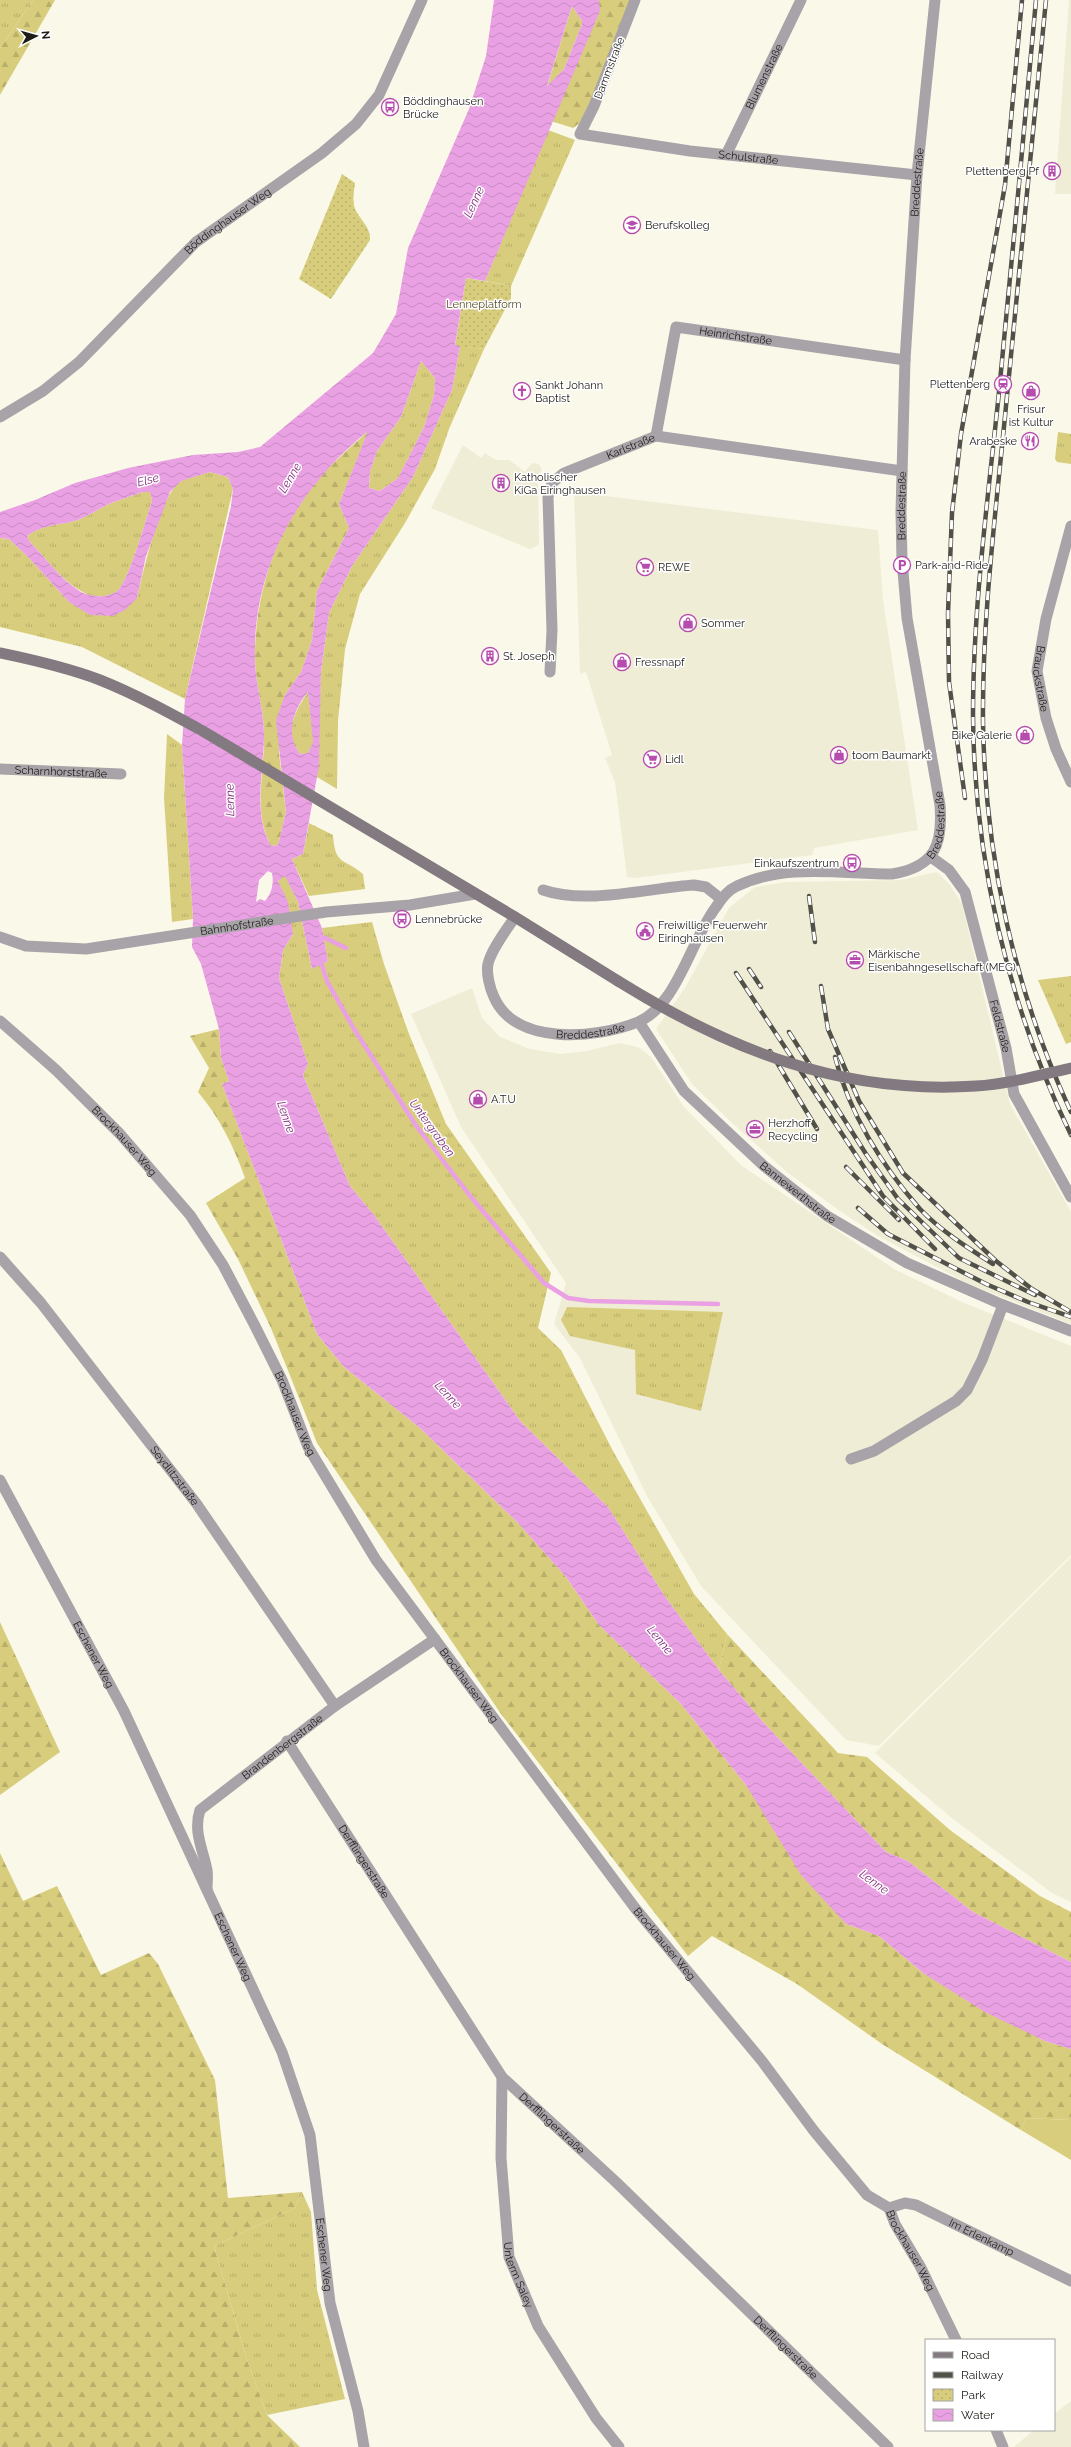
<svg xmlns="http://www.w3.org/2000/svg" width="1071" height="2447" font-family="Raleway,sans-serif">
<defs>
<pattern id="grass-tufts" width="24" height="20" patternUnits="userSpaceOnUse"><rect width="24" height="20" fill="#d8cd7c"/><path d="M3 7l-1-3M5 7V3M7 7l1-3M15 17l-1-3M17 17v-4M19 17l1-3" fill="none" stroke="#b9af6a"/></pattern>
<pattern id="forest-firs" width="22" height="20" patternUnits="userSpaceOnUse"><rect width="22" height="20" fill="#d8cd7c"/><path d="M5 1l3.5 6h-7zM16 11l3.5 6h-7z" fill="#b9af6a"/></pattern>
<pattern id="park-dots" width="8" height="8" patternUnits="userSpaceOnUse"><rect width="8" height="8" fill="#d8cd7c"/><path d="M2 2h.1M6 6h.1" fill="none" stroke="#b9af6a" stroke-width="1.8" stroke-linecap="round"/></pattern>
<pattern id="water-waves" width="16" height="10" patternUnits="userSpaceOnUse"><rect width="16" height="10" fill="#eaa1e3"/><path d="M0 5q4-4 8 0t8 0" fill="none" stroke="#c88ac2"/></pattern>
</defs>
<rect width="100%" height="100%" fill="#faf8e8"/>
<g fill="#f0edd6">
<polygon points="1069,0 1071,0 1071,194 1055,194"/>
<polygon points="463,445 481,458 485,453 496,460 509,460 525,472 532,463 539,464 542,470 538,477 539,545 530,549 431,508"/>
<polygon points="574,492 878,530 883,600 918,830 814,848 812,855 636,878 627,877 615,782 605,758 612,755 586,672 580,674"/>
<polygon points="937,872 950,885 962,904 1010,1104 1071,1212 1071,1324 969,1284 878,1236 837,1209 787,1172 729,1120 692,1084 656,1029 685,988 729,908 755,887 786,882 901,880"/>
<polygon points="472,988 482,1018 500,1037 530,1049 561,1054 587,1051 619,1043 638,1047 651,1057 684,1107 742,1166 894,1269 962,1302 1071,1346 1071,1555 879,1746 846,1740 701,1586 647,1496 580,1358 554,1324 566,1283 461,1127 411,1014"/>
<polygon points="1071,1557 1071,1902 1052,1893 953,1819 875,1753"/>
<polygon points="1071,2401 1071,2447 1014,2447 1034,2430 1054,2430 1054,2414"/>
</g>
<g fill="url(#grass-tufts)">
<polygon points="0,0 33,0 0,48"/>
<polygon points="548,130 575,140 511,286 485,281"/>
<polygon points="460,346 484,349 449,429 435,469 405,523 360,594 345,649 338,721 337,789 317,777 321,672 329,613 352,566 413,477 452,390"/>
<polygon points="421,361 435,378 434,395 424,427 398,478 380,491 369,488 370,472 377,451 401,417"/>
<polygon points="1058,432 1071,434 1071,464 1057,462 1055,459"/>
<path d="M210 472 228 477 233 489 185 699 82 647 0 627V538L9 539 28 557 69 602 137 598C143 573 160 494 181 481 189 477 201 475 210 472Z"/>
<path d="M143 492H150L152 501C146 518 128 585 116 592 105 598 91 598 81 591 61 580 46 558 30 542L27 536C39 526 56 525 71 522 84 519 98 509 111 503 121 499 133 496 143 492Z"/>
<path d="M308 692 314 742 308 753 300 754C283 732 295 711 308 692Z"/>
<polygon points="167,734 182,745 193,919 172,922 164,798"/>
<path d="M309 823 333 835C335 866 344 858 363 874L365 889 309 896 292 859 303 854Z"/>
<polygon points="285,875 298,902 312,969 328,961 322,928 372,922 384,964 409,1034 446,1124 551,1273 538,1328 561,1350 613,1451 694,1594 727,1634 719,1670 664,1595 608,1507 521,1422 374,1215 350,1186 303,1075 308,1064 279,978 283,950 293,934 278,881"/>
<polygon points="1071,976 1071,1042 1066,1044 1038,980"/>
<polygon points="567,1307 723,1312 701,1411 636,1394 635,1350 570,1336 561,1320"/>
<polygon points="302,2192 311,2212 317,2290 345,2399 267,2415 247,2360 214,2246 295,2208"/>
</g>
<g fill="url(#forest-firs)">
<polygon points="33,0 55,0 0,95 0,48"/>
<polygon points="599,0 631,0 587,118 573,128 551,121"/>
<polygon points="572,6 582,21 582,24 564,69 547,87"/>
<path d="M369 430 339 504 349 528 317 591 312 640 301 672 285 695 279 753 286 812 278 845 271 846C253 814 264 773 264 739 265 712 255 685 255 657 255 599 273 537 309 490 326 468 349 449 369 430Z"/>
<path d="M219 1029 221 1058 229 1081 222 1084 317 1334 344 1367 420 1428 518 1523 566 1577 599 1625 681 1704 746 1785 846 1924 879 1936 923 1973 1045 2041 1071 2049V2120L1026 2118 1021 2130 882 2044 797 1984 712 1936 688 1956 501 1714 317 1443 271 1328 238 1259 206 1203 245 1178C234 1147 220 1118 198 1092L209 1068 190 1036Z"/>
<polygon points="0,1622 60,1752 0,1795"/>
<polygon points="727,1634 838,1753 867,1757 950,1830 1040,1896 1071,1912 1071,1962 973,1912 908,1861 886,1852 764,1723 719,1670"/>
<polygon points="0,1853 23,1901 57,1886 101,1975 149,1953 158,1964 215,2080 228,2198 302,2192 295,2208 214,2246 247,2360 267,2415 300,2447 0,2447"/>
</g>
<g fill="url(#park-dots)">
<path d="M342 174 355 183C354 191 352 200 355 209 360 220 371 227 370 240L331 299 299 279Z"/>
<polygon points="466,278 511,286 511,298 484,349 455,346"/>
</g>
<polygon fill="#d8cd7c" points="1026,2118 1071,2120 1071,2160 1021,2130"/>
<path fill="url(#water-waves)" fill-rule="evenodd" d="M494 0H599L600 11 485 281 466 278 455 345 460 346 452 390 413 477 352 566 329 613 321 672 319 766 303 854 292 859 322 928 328 961 312 969 298 902 285 876 278 881 288 902 293 934 283 950 279 978 308 1064 303 1075 350 1186 374 1215 521 1422 608 1507 664 1595 719 1670 764 1723 886 1852 908 1861 973 1912 1071 1962V2049L1045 2041 985 2012 923 1973 879 1936 846 1924 801 1875 746 1785 681 1704 599 1625 566 1577 518 1523 420 1428 344 1367 317 1334 222 1084 229 1081 221 1058 219 1029 201 964 192 947 193 919 182 745 185 699 231 506 233 489 228 477 210 472 181 481 170 492 146 556 137 598 125 610 113 616 90 615 69 602 28 557 9 539 0 538V512L35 500 75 483 128 468 193 455 238 452 260 447 373 353 396 314 408 248 469 109 486 56ZM572 6 582 21V24L564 69 547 86ZM421 361 435 378 434 395 424 427 398 478 380 491 369 488 370 472 377 451 401 417ZM368 431 339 504 349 528 317 591 312 640 301 672 285 695 276 720 286 812 278 845 271 846C253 815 263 773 264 739 265 712 255 685 255 658 253 566 298 488 368 431ZM143 492H150L152 501C146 518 128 585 116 592 105 598 91 597 81 592 61 580 46 558 30 542L27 536C40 526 56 525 71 522 84 519 98 509 111 503 121 499 133 496 143 492ZM308 692 313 742 308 753 300 754C285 734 293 710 308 692ZM268 871 272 873C274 883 272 893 265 901L260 899 256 902 259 880Z"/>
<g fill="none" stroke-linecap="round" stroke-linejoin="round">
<g stroke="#eaa1e3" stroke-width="4.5">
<polyline points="321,936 346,948"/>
<polyline points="320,959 327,981 354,1029 417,1127 471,1197 544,1283 568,1298 589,1301 718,1304"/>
</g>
<g stroke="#a8a3a8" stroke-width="11">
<path id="s1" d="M635 0 594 106 580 134 690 151 917 175"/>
<path id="s2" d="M727 153 801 0"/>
<path id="s3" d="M656 436 676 327 905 360"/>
<path id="s4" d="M1071 526 1046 619 1037 671 1046 718 1056 749 1071 782"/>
<path id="s5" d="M550 672 552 630 548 497 552 483 564 473 656 436 902 471"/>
<path id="s6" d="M0 769 121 774"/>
<path id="s7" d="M931 857 949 870 965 892 1006 1048 1014 1094 1071 1197"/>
<path d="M543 890C586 905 649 888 694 885L706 887 721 899"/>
<path id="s8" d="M515 917C507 929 491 950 488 964 486 973 490 989 494 997 515 1046 596 1039 638 1022 677 1006 691 940 716 907 721 899 728 890 737 886 785 863 841 874 892 874 935 867 943 845 940 805L907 618 902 560 901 512 905 360 917 175 935 0"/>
<path id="s9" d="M0 937 26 946 86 949 326 912 410 905 475 894"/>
<path id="s10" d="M0 1021 56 1070 120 1134 190 1215 223 1265 254 1324 282 1380 308 1447 376 1560 635 1908 762 2061 814 2131 867 2195 889 2208 895 2224 920 2266 956 2340"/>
<path id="s11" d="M639 1022 684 1091 764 1166 827 1216 907 1263 1003 1305 1071 1331"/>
<path id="s12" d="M0 1257 41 1303 196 1503 335 1706"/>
<polyline points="851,1459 874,1451 956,1401 967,1390 982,1360 1003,1305"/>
<path id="s13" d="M0 1480 124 1711 282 2052 310 2135 330 2303 358 2411 364 2447"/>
<path id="s14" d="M287 1741 502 2077 616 2182 888 2447"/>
<path id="s15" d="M207 1889C207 1883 208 1876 207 1870 203 1849 193 1832 200 1810L335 1706 435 1639"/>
<path id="s16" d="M502 2077 501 2158 509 2257 538 2326 596 2418 619 2447"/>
<path id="s17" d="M889 2208 905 2203 916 2205 1071 2281"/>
<polyline points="996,2430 1003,2447"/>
</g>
<path stroke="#a8a3a8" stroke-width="11" id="s18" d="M0 417 43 391 79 362 196 242 322 153 356 124 379 95 422 0"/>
<path stroke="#837a81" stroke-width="11" d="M0 653C34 660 68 668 100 680 135 694 168 712 201 730L515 917 618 981"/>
<g stroke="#525149" stroke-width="4.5">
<g id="rail">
<path d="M1036 0C1024 131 1012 261 999 392 988 499 973 607 973 715 974 860 1008 1005 1071 1135"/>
<path d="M1046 0C1032 135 1020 271 1006 406 996 511 982 617 983 722 985 856 1014 990 1071 1112"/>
<polyline points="965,798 949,682 948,613 952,513 961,434 1005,185 1022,0"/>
<polyline points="809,896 815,942"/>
<polyline points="749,969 761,987"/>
<polyline points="736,973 883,1196 935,1249"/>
<polyline points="821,986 828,1029 859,1101 903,1173 996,1261 1032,1289 1071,1312"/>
<polyline points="789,1032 866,1154 898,1199 959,1258 1035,1295"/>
<polyline points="770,1051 817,1129"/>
<path d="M835 1057C849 1113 882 1166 920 1209 941 1231 968 1248 993 1264"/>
<polyline points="846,1167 899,1220"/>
<polyline points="858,1208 888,1234 986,1284 1028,1302 1071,1317"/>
</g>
</g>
<use href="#rail" stroke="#fff" stroke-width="3" stroke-dasharray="9" stroke-linecap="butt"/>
<path stroke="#837a81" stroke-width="11" d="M618 981C729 1050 843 1095 976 1086 1008 1084 1040 1075 1071 1068"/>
</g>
<defs>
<g id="bus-ring" transform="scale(0.9)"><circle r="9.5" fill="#fff" stroke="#b54cae" stroke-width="1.5"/><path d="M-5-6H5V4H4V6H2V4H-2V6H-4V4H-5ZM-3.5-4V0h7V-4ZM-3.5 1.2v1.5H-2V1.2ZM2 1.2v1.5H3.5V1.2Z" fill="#b54cae"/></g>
<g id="building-ring" transform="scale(0.9)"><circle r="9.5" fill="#fff" stroke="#b54cae" stroke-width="1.5"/><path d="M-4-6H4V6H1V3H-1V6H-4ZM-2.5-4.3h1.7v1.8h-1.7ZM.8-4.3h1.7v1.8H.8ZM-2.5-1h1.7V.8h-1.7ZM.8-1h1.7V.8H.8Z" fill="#b54cae"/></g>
<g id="school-ring" transform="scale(0.9)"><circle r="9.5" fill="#fff" stroke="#b54cae" stroke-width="1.5"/><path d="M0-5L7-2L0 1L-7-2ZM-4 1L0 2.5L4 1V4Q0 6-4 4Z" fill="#b54cae"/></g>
<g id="station-ring" transform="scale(0.9)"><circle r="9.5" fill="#fff" stroke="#b54cae" stroke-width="1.5"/><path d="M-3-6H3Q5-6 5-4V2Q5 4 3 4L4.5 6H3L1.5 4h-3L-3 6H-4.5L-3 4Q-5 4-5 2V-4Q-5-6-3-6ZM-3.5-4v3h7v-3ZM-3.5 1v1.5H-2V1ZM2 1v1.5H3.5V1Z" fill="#b54cae"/></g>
<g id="church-ring" transform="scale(0.9)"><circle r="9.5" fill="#fff" stroke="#b54cae" stroke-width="1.5"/><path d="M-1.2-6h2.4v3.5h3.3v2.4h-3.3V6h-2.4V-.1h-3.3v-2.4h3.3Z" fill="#b54cae"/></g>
<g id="shop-ring" transform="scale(0.9)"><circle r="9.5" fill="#fff" stroke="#b54cae" stroke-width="1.5"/><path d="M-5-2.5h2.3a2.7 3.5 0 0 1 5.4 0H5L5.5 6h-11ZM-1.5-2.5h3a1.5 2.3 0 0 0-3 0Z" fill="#b54cae"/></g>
<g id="restaurant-ring" transform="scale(0.9)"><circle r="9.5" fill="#fff" stroke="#b54cae" stroke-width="1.5"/><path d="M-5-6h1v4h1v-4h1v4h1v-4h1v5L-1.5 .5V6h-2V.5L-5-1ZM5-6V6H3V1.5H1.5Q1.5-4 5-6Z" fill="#b54cae"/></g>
<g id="parking-ring" transform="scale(0.9)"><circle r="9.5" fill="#fff" stroke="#b54cae" stroke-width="1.5"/><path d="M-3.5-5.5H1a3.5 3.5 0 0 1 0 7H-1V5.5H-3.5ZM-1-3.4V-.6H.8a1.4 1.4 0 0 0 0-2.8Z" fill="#b54cae"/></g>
<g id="supermarket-ring" transform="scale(0.9)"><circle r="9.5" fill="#fff" stroke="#b54cae" stroke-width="1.5"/><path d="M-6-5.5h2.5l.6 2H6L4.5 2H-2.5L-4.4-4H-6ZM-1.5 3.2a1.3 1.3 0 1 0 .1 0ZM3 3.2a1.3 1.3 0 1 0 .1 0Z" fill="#b54cae"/></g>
<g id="civic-ring" transform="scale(0.9)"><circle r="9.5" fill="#fff" stroke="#b54cae" stroke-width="1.5"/><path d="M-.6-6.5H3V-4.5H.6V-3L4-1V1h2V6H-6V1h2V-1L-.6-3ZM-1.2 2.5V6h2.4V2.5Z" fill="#b54cae"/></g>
<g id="office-ring" transform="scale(0.9)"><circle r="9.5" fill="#fff" stroke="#b54cae" stroke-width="1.5"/><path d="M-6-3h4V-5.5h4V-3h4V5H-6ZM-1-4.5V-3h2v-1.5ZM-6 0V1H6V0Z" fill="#b54cae"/></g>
</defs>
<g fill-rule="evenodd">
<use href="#bus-ring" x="390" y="107"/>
<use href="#building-ring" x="1052" y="171"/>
<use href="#school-ring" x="632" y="225"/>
<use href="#station-ring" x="1003" y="384"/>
<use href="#church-ring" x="522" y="391"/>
<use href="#shop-ring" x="1031" y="391"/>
<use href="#restaurant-ring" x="1030" y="441"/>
<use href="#building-ring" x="501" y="483"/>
<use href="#parking-ring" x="902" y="565"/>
<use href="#supermarket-ring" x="645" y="567"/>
<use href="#shop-ring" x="688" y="623"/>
<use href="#building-ring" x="490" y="656"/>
<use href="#shop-ring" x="622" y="662"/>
<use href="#shop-ring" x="1025" y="735"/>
<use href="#shop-ring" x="839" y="755"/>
<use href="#supermarket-ring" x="652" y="759"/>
<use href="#bus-ring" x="852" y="863"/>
<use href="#bus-ring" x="402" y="919"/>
<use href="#civic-ring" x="645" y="931"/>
<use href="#office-ring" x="855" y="960"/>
<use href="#shop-ring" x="478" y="1099"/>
<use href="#office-ring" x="755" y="1129"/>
</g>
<g text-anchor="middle" stroke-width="3" stroke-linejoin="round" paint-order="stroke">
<g font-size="11" fill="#1d1c17" stroke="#fff">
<text transform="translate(609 68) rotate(-69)" y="4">Dammstraße</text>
<text dy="4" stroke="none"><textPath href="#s2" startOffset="85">Blumenstraße</textPath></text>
<text dy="4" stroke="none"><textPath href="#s1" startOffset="315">Schulstraße</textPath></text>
<text dy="4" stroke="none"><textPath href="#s8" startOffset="1299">Breddestraße</textPath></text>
<text dy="4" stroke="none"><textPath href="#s18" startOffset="302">Böddinghauser Weg</textPath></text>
<text dy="4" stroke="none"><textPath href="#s3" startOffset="171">Heinrichstraße</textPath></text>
<text dy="4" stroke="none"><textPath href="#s5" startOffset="277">Karlstraße</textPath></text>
<text dy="4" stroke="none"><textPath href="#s8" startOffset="975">Breddestraße</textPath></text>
<text dy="4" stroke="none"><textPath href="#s4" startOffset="157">Brauckstraße</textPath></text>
<text dy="4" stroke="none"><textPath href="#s6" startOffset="61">Scharnhorststraße</textPath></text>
<text dy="4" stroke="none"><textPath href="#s8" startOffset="652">Breddestraße</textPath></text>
<text dy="4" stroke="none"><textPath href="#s9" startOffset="240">Bahnhofstraße</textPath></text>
<text dy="4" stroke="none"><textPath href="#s7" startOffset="188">Feldstraße</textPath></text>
<text dy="4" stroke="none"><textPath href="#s8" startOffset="199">Breddestraße</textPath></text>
<text dy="4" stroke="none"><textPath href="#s10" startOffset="173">Brockhauser Weg</textPath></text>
<text dy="4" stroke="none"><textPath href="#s11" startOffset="235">Bannewerthstraße</textPath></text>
<text dy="4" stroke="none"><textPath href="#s10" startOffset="497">Brockhauser Weg</textPath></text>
<text dy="4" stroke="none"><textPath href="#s12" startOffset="280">Seydlitzstraße</textPath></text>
<text dy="4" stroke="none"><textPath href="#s13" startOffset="198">Eschener Weg</textPath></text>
<text dy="4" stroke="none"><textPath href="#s10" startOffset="821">Brockhauser Weg</textPath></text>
<text dy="4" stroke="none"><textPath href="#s15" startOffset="184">Brandenbergstraße</textPath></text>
<text dy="4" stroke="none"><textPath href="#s14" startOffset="143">Derfflingerstraße</textPath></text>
<text dy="4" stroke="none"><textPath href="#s10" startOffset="1145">Brockhauser Weg</textPath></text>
<text dy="4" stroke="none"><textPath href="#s13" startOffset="522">Eschener Weg</textPath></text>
<text dy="4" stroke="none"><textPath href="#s14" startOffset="467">Derfflingerstraße</textPath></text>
<text dy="4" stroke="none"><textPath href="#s17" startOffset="101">Im Erlenkamp</textPath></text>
<text dy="4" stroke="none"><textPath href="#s10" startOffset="1541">Brockhauser Weg</textPath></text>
<text dy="4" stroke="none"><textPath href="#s13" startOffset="846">Eschener Weg</textPath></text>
<text dy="4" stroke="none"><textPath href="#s16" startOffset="200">Unterm Saley</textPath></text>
<text dy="4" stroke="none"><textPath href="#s14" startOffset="791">Derfflingerstraße</textPath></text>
</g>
<g font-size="11" fill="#1d1c17" stroke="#fff" text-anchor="start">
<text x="403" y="105">Böddinghausen<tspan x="403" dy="13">Brücke</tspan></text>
<text x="1039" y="175" text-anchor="end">Plettenberg Pf</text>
<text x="645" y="229">Berufskolleg</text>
<text x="990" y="388" text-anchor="end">Plettenberg</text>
<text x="535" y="389">Sankt Johann<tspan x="535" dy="13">Baptist</tspan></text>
<text x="1031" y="413" text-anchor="middle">Frisur<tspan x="1031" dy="13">ist Kultur</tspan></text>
<text x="1017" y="445" text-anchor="end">Arabeske</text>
<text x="514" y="481">Katholischer<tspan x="514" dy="13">KiGa Eiringhausen</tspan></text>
<text x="915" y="569">Park-and-Ride</text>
<text x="658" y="571">REWE</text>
<text x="701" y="627">Sommer</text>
<text x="503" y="660">St. Joseph</text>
<text x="635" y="666">Fressnapf</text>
<text x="1012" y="739" text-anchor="end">Bike Galerie</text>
<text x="852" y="759">toom Baumarkt</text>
<text x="665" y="763">Lidl</text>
<text x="839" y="867" text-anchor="end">Einkaufszentrum</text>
<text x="415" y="923">Lennebrücke</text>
<text x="658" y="929">Freiwillige Feuerwehr<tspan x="658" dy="13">Eiringhausen</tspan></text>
<text x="868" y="958">Märkische<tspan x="868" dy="13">Eisenbahngesellschaft (MEG)</tspan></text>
<text x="491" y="1103">A.T.U</text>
<text x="768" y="1127">Herzhoff<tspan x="768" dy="13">Recycling</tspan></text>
</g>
<g font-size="11" fill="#544e25" stroke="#fff">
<text x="484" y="308">Lenneplatform</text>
</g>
<g font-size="12" font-style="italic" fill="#802d7c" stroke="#fff">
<text transform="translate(474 202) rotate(-65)" y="4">Lenne</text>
<text transform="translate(290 478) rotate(-59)" y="4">Lenne</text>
<text transform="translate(148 480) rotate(-14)" y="4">Else</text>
<text transform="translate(230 800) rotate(-91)" y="4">Lenne</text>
<text transform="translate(286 1117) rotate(71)" y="4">Lenne</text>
<text transform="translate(432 1128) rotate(54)" y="4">Untergraben</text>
<text transform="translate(448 1395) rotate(47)" y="4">Lenne</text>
<text transform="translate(660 1640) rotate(50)" y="4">Lenne</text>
<text transform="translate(874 1882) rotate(36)" y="4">Lenne</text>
</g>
</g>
<rect x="925" y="2339" width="130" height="92" fill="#ffffff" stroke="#a5a4a2"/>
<rect x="933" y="2352" width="20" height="6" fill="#837a81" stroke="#a5a4a2"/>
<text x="961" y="2359" font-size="12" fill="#1d1c17">Road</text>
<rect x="933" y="2372" width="20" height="6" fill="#525149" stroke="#a5a4a2"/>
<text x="961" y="2379" font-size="12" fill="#1d1c17">Railway</text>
<rect x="933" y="2389" width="20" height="12" fill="url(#park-dots)" stroke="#a5a4a2"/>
<text x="961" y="2399" font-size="12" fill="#1d1c17">Park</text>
<rect x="933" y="2409" width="20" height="12" fill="url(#water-waves)" stroke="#a5a4a2"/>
<text x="961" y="2419" font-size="12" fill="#1d1c17">Water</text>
<g transform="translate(36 36) rotate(84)" stroke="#ffffff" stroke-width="3" paint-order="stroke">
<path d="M0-3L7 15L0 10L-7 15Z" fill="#1d1c17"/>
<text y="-6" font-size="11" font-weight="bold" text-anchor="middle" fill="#1d1c17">N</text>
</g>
</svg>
